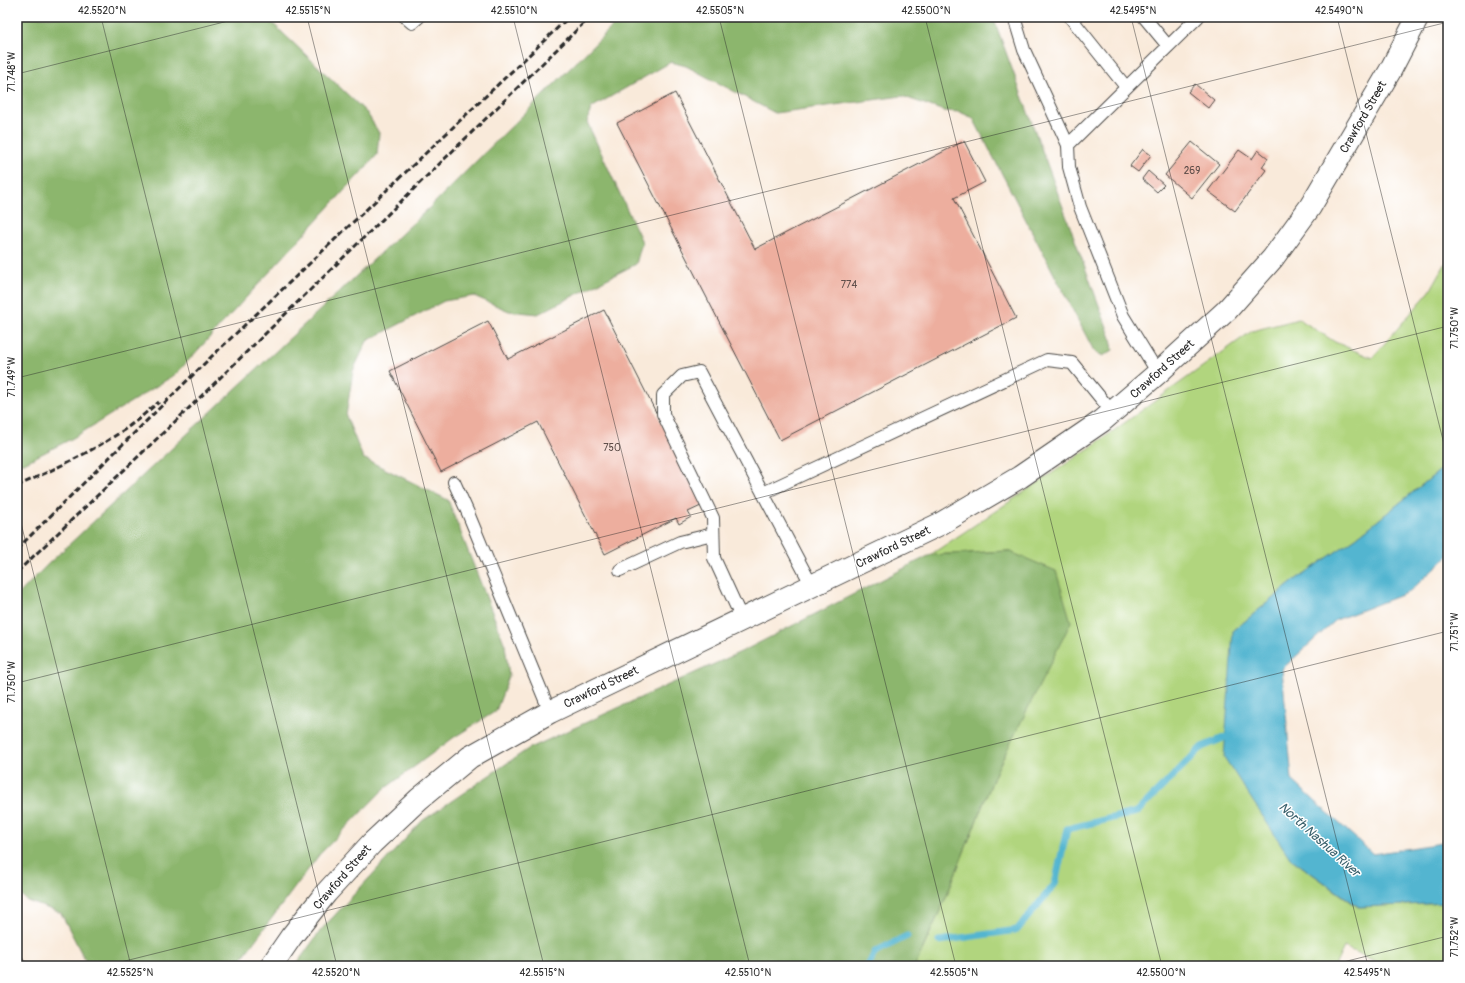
<svg xmlns="http://www.w3.org/2000/svg" width="1465" height="983" font-family="Pangolin,sans-serif">
<rect width="100%" height="100%" fill="#fff"/>
<filter id="ink" filterUnits="userSpaceOnUse"><feTurbulence type="fractalNoise" baseFrequency=".025" numOctaves="2"/><feDisplacementMap in="SourceGraphic" scale="8" xChannelSelector="R" yChannelSelector="G"/><feConvolveMatrix kernelMatrix="1 2 1 2 8 2 1 2 1" color-interpolation-filters="sRGB"/></filter>
<filter id="wash" filterUnits="userSpaceOnUse"><feTurbulence type="fractalNoise" baseFrequency=".012" numOctaves="4" result="noise"/><feDisplacementMap in="SourceGraphic" scale="16" xChannelSelector="R" yChannelSelector="G"/><feGaussianBlur stdDeviation="0.9" result="paint"/><feColorMatrix in="noise" values="0 0 0 0 0 0 0 0 0 0 0 0 0 0 0 0 0 1.4 0 .05"/><feComposite in="paint" operator="in"/></filter>
<g filter="url(#wash)">
<rect width="100%" height="100%" fill="#f9eada"/>
<polygon fill="#b1d57e" stroke="#6e8054" points="1448,259 1448,464 1356,538 1295,580 1233,631 1290,858 1358,907 1448,903 1448,966 1386,966 1344,947 1335,966 915,966 944,902 996,772 1008,551 930,555 1091,447 1252,331 1299,319 1335,342 1372,358 1430,291"/>
<g fill="#8cb66d" stroke="#5c704c">
<polygon points="17,17 266,17 367,113 379,133 377,155 176,374 73,438 24,463 17,463"/>
<polygon points="622,17 993,17 1111,338 1113,350 1103,356 1094,351 973,118 960,112 944,111 902,96 775,113 686,66 671,62 591,108 587,122 642,242 636,264 538,314 509,311 474,296 444,301 367,341 353,371 346,416 363,458 448,500 505,645 509,676 496,711 453,738 383,790 319,855 236,966 88,966 61,913 27,901 17,891 17,596 46,566 429,208"/>
<polygon points="1008,551 1056,571 1071,622 996,772 944,902 915,966 295,966 321,930 422,821 528,749 745,650 930,555"/>
</g>
<polygon fill="#52b5d0" stroke="#3e707e" points="1448,464 1448,556 1409,592 1336,620 1282,669 1292,780 1373,854 1448,842 1448,903 1359,907 1290,858 1224,757 1233,631 1295,580 1356,538"/>
<g fill="none" stroke-linecap="round" stroke-linejoin="round">
<g stroke="#52b5d0" stroke-width="7">
<polyline points="939,941 1017,930 1055,884 1067,829 1137,812 1202,747 1233,734"/>
<polyline points="868,966 875,952 907,936"/>
</g>
</g>
<g id="blocks">
<g fill="#edae9e">
<polygon points="1195,84 1214,100 1208,108 1188,92"/>
<polygon points="675,93 755,249 964,141 985,182 954,198 1016,318 780,440 617,123"/>
<polygon points="1192,142 1219,164 1192,198 1165,175"/>
<polygon points="1143,149 1151,155 1138,172 1130,166"/>
<polygon points="1239,150 1252,159 1258,150 1268,158 1262,167 1266,170 1235,211 1208,191"/>
<polygon points="1148,171 1164,185 1157,192 1142,179"/>
<polygon points="604,310 703,505 688,512 691,517 679,524 676,518 605,554 538,422 441,472 390,371 488,321 508,359"/>
</g>
</g>
</g>
<g filter="url(#ink)">
<use href="#blocks" fill-opacity="0" stroke="#4a4845" stroke-width="1"/>
<g fill="none" stroke-linecap="round" stroke-linejoin="round">
<g stroke="#4a4845" stroke-width="14">
<g id="service">
<polyline points="405,17 412,23 419,17"/>
<polyline points="1014,17 1024,50 1068,145"/>
<polyline points="1070,17 1126,87"/>
<polyline points="1144,17 1168,46"/>
<polyline points="1158,373 1123,316 1080,207 1069,167 1068,145 1198,17"/>
<polyline points="454,482 468,513 550,712"/>
<polyline points="763,493 1047,360 1072,363 1112,412"/>
<polyline points="620,570 680,542 713,534"/>
<polyline points="742,619 714,558 713,518 663,414 663,395 682,376 699,372 812,586"/>
<polyline points="17,961 20,966"/>
</g>
</g>
<g stroke="#4a4845" stroke-width="24">
<polyline id="secondary" points="271,966 291,937 326,893 372,843 419,799 470,757 550,712 940,524 1020,477 1102,421 1158,373 1227,310 1273,258 1310,207 1390,71 1418,17"/>
</g>
<use href="#service" stroke="#fff" stroke-width="12"/>
<use href="#secondary" stroke="#fff" stroke-width="22"/>
<g stroke="#2b2b2b" stroke-width="3" stroke-dasharray="6 3" stroke-linecap="butt">
<path d="M17 486C55 469 94 451 128 427 139 419 149 410 159 402"/>
<polyline points="17,549 209,359 569,17"/>
<polyline points="17,572 185,412 590,17"/>
</g>
</g>
</g>
<path fill="none" stroke="#2b2b2b" stroke-width="1" stroke-opacity="0.45" d="M101 17 337 966M307 17 544 966M513 17 750 966M719 17 956 966M925 17 1162 966M1131 17 1368 966M1337 17 1448 460M17 74 244 17M17 378 1448 22M17 507 131 966M17 683 1448 326M105 966 1448 631M1327 966 1448 936"/>
<g text-anchor="middle" stroke-width="3" stroke-linejoin="round" paint-order="stroke">
<g font-size="10" fill="#5c4c48">
<text x="1192" y="174">269</text>
<text x="849" y="288">774</text>
<text x="612" y="451">750</text>
</g>
<g font-size="12" fill="#2b2b2b" stroke="#fff">
<text transform="translate(1363 117) rotate(-60)" y="4">Crawford Street</text>
<text transform="translate(1162 369) rotate(-42)" y="4">Crawford Street</text>
<text transform="translate(893 547) rotate(-26)" y="4">Crawford Street</text>
<text transform="translate(601 687) rotate(-26)" y="4">Crawford Street</text>
<text transform="translate(342 877) rotate(-49)" y="4">Crawford Street</text>
</g>
<g font-size="13" font-style="italic" fill="#3b626d" stroke="#fff">
<text transform="translate(1320 839) rotate(42)" y="5">North Nashua River</text>
</g>
</g>
<rect width="1465" height="983" fill="none" stroke="#fff" stroke-width="44"/>
<rect x="22" y="22" width="1421" height="939" fill="none" stroke="#2b2b2b" stroke-width="1.5"/>
<g font-size="10" text-anchor="middle" fill="#2b2b2b">
<text x="102" y="14">42.5520°N</text>
<text x="308" y="14">42.5515°N</text>
<text x="514" y="14">42.5510°N</text>
<text x="720" y="14">42.5505°N</text>
<text x="926" y="14">42.5500°N</text>
<text x="1133" y="14">42.5495°N</text>
<text x="1339" y="14">42.5490°N</text>
<text transform="translate(11 72) rotate(-90)" y="4">71.748°W</text>
<text transform="translate(1454 328) rotate(-90)" y="4">71.750°W</text>
<text transform="translate(11 377) rotate(-90)" y="4">71.749°W</text>
<text transform="translate(1454 632) rotate(-90)" y="4">71.751°W</text>
<text transform="translate(11 682) rotate(-90)" y="4">71.750°W</text>
<text transform="translate(1454 937) rotate(-90)" y="4">71.752°W</text>
<text x="130" y="976">42.5525°N</text>
<text x="336" y="976">42.5520°N</text>
<text x="542" y="976">42.5515°N</text>
<text x="748" y="976">42.5510°N</text>
<text x="954" y="976">42.5505°N</text>
<text x="1161" y="976">42.5500°N</text>
<text x="1367" y="976">42.5495°N</text>
</g>
</svg>
